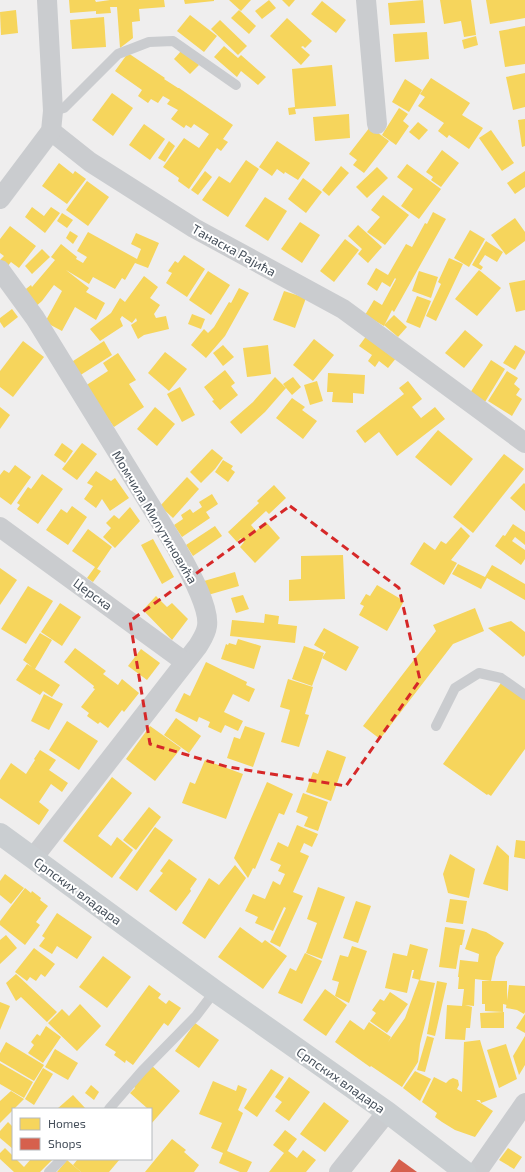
<svg xmlns="http://www.w3.org/2000/svg" width="525" height="1172" font-family="'Exo 2',sans-serif">
<rect width="100%" height="100%" fill="#efeeee"/>
<g fill="#f6d55c">
<polygon points="69,0 95,0 96,2 110,0 164,0 165,7 139,9 140,21 132,22 133,38 120,48 117,7 110,7 111,13 96,14 96,11 70,13"/>
<polygon points="184,0 214,0 214,1 185,4"/>
<polygon points="229,0 251,0 241,11"/>
<polygon points="269,0 276,8 262,19 255,11"/>
<polygon points="282,0 295,0 289,7"/>
<polygon points="423,0 425,23 390,25 388,3"/>
<polygon points="440,0 471,0 476,35 464,37 461,21 444,24"/>
<polygon points="486,0 525,0 525,18 490,24"/>
<polygon points="322,1 346,20 336,33 311,14"/>
<polygon points="16,10 18,33 1,35 0,12"/>
<polygon points="239,10 256,26 249,34 231,18"/>
<polygon points="190,15 217,36 204,52 177,31"/>
<polygon points="104,17 106,47 72,49 70,20"/>
<polygon points="287,18 312,41 305,48 303,46 301,47 310,55 301,65 270,36"/>
<polygon points="220,20 247,46 238,55 211,29"/>
<polygon points="525,26 525,64 505,67 499,31"/>
<polygon points="427,32 429,59 395,62 393,34"/>
<polygon points="476,36 478,45 464,49 462,40"/>
<polygon points="224,46 238,58 241,55 266,77 258,85 241,71 237,77 214,57"/>
<polygon points="182,50 199,65 190,74 174,59"/>
<polygon points="128,53 165,78 164,79 178,88 179,88 233,125 223,139 228,142 221,151 217,148 189,189 178,181 179,178 163,167 184,138 199,148 209,134 194,124 191,128 186,125 184,128 171,119 178,110 167,104 170,100 163,96 158,103 151,99 148,103 138,96 142,90 115,71"/>
<polygon points="332,65 336,106 295,109 296,114 289,115 288,108 295,107 292,69"/>
<polygon points="525,73 525,107 513,110 506,77"/>
<polygon points="431,78 470,103 462,115 483,128 469,149 449,135 447,138 438,131 444,123 418,106 425,97 420,94"/>
<polygon points="405,79 422,90 409,112 392,102"/>
<polygon points="112,93 133,108 113,136 92,120"/>
<polygon points="399,108 408,114 403,121 409,126 396,145 382,135"/>
<polygon points="349,114 350,138 315,141 313,117"/>
<polygon points="525,119 525,146 522,147 518,120"/>
<polygon points="418,122 428,130 419,140 409,132"/>
<polygon points="144,124 165,139 150,160 129,145"/>
<polygon points="370,127 389,141 364,173 353,165 357,160 349,154"/>
<polygon points="491,130 514,163 502,171 479,138"/>
<polygon points="169,141 175,146 165,162 158,158"/>
<polygon points="277,141 310,163 298,180 285,172 284,174 277,169 272,176 259,167"/>
<polygon points="442,150 459,163 441,187 431,180 433,177 426,172"/>
<polygon points="246,160 259,169 228,217 202,200 219,176 230,183"/>
<polygon points="59,163 73,174 75,171 86,179 67,204 42,186"/>
<polygon points="407,164 441,189 419,219 401,206 413,189 397,177"/>
<polygon points="341,166 349,173 329,196 322,190"/>
<polygon points="377,167 388,178 367,198 356,187"/>
<polygon points="205,171 212,177 198,195 191,190"/>
<polygon points="525,171 525,187 515,194 507,183"/>
<polygon points="303,178 322,192 306,213 288,199"/>
<polygon points="87,181 109,197 88,226 66,210"/>
<polygon points="383,195 409,215 385,245 367,232 380,217 371,210"/>
<polygon points="265,197 287,211 268,241 245,226"/>
<polygon points="32,207 44,216 51,207 60,213 45,233 25,217"/>
<polygon points="433,212 446,219 394,312 392,310 384,326 365,315 374,300 382,305 396,279 395,278 390,287 382,282 377,291 367,284 376,268 388,275 406,244 412,247 425,223 427,224"/>
<polygon points="62,213 73,220 67,228 57,221"/>
<polygon points="515,218 525,232 525,241 506,255 491,235"/>
<polygon points="300,222 320,235 302,263 281,249"/>
<polygon points="358,225 382,247 368,263 358,254 362,249 348,236"/>
<polygon points="10,226 36,246 19,268 11,262 7,267 0,260 4,256 0,253 0,239"/>
<polygon points="470,230 485,239 469,267 454,258"/>
<polygon points="70,231 78,236 73,244 66,238"/>
<polygon points="88,232 137,259 141,249 131,244 136,233 159,243 148,268 135,263 125,280 122,278 115,289 93,277 89,284 66,270 89,288 86,292 105,303 96,320 75,307 62,331 45,322 62,291 54,285 42,301 34,308 22,292 31,285 32,287 55,260 51,257 61,244 77,257 76,259 83,263 87,257 77,251"/>
<polygon points="345,239 359,250 334,282 320,271"/>
<polygon points="486,241 503,252 497,262 485,255 479,264 483,267 481,270 472,265"/>
<polygon points="42,249 50,257 32,274 25,266"/>
<polygon points="184,255 205,269 187,297 166,283 172,273 168,271 175,261 178,263"/>
<polygon points="449,258 463,264 436,321 426,316 441,284 438,282"/>
<polygon points="479,270 501,288 477,316 455,299"/>
<polygon points="208,271 230,285 211,315 189,300"/>
<polygon points="419,271 438,277 431,298 412,291"/>
<polygon points="144,276 158,287 150,298 160,305 154,314 156,318 166,316 169,329 144,335 138,339 131,325 137,321 136,318 132,323 122,316 120,319 123,326 100,341 90,329 111,313 120,298 125,302"/>
<polygon points="525,280 525,310 516,312 509,283"/>
<polygon points="239,288 249,293 225,336 206,358 191,345 204,329 208,333 214,327 229,302 231,303"/>
<polygon points="284,291 306,298 295,328 273,320"/>
<polygon points="417,296 431,301 420,328 406,322"/>
<polygon points="12,309 18,317 4,328 0,322 0,318"/>
<polygon points="192,314 205,319 201,329 188,324"/>
<polygon points="394,315 407,327 398,337 384,325"/>
<polygon points="465,330 483,345 464,368 445,353"/>
<polygon points="367,335 397,357 388,368 379,361 375,367 368,361 372,355 359,346"/>
<polygon points="314,339 334,355 313,381 293,365"/>
<polygon points="23,341 44,357 13,397 0,387 0,371"/>
<polygon points="104,341 112,355 79,376 70,363"/>
<polygon points="223,345 234,357 223,366 213,353"/>
<polygon points="268,345 271,374 247,377 243,348"/>
<polygon points="515,345 525,351 525,353 515,370 503,363"/>
<polygon points="165,352 187,369 169,391 148,373"/>
<polygon points="118,353 136,380 129,384 144,407 114,427 85,386 108,371 103,363"/>
<polygon points="491,360 505,369 485,402 470,393"/>
<polygon points="225,370 235,383 231,386 238,395 220,410 212,401 214,400 204,387"/>
<polygon points="507,371 518,378 514,384 520,389 516,395 522,399 512,416 488,401"/>
<polygon points="328,373 365,375 364,394 353,393 353,403 332,402 333,392 327,392"/>
<polygon points="275,377 286,388 283,384 293,377 301,387 292,395 286,388 265,412 241,434 230,422 253,402"/>
<polygon points="317,381 323,401 310,405 304,385"/>
<polygon points="408,381 422,399 412,407 421,418 435,407 445,419 397,456 379,432 365,443 356,431 404,394 399,388"/>
<polygon points="180,387 195,415 182,422 167,394"/>
<polygon points="292,398 305,407 302,410 317,421 303,439 276,418"/>
<polygon points="0,407 10,415 0,429"/>
<polygon points="155,407 175,424 157,446 137,429"/>
<polygon points="438,430 473,459 451,486 415,457"/>
<polygon points="62,443 73,451 65,463 54,455"/>
<polygon points="82,443 97,454 77,480 62,469"/>
<polygon points="212,449 223,458 215,469 201,483 190,472"/>
<polygon points="504,454 524,469 473,533 453,517"/>
<polygon points="223,460 233,466 231,469 235,472 228,482 215,472"/>
<polygon points="15,465 31,477 11,505 0,497 0,475 4,470 9,473"/>
<polygon points="96,471 111,481 115,478 129,498 110,511 102,499 96,508 84,499 93,486 87,483"/>
<polygon points="42,474 63,489 38,524 17,509 20,505 17,503 28,487 31,489"/>
<polygon points="187,477 199,489 173,518 160,506"/>
<polygon points="524,483 525,484 525,511 510,498"/>
<polygon points="274,485 286,498 269,514 266,511 251,525 256,531 266,522 280,538 255,563 240,547 244,542 241,538 237,542 228,532 259,503 257,501"/>
<polygon points="212,494 218,504 206,512 210,518 182,537 174,525 183,519 181,515 190,509 193,513 202,507 199,502"/>
<polygon points="72,506 87,517 68,545 46,530 61,509 67,513"/>
<polygon points="130,507 140,521 115,548 103,537 111,528 106,523 114,515 119,519"/>
<polygon points="513,524 525,532 525,545 515,537 512,541 525,550 525,559 521,565 495,546 503,535 505,536"/>
<polygon points="215,526 222,536 193,556 186,545"/>
<polygon points="461,527 470,536 451,560 457,563 444,585 410,564 424,542 435,550 441,541 446,544"/>
<polygon points="88,529 112,547 97,569 101,571 93,582 87,578 95,567 72,551"/>
<polygon points="153,539 174,577 162,584 141,545"/>
<polygon points="343,555 345,599 289,601 289,580 301,579 301,556"/>
<polygon points="458,564 485,577 492,565 525,584 525,600 487,578 481,589 452,574"/>
<polygon points="0,568 17,580 0,605"/>
<polygon points="235,572 239,586 208,595 204,581"/>
<polygon points="377,585 404,601 387,631 359,615 364,606 360,604 366,594 370,596"/>
<polygon points="28,586 53,601 26,644 1,629"/>
<polygon points="243,595 249,609 236,613 231,598"/>
<polygon points="156,596 167,607 172,603 188,619 172,640 143,610"/>
<polygon points="60,603 81,617 62,646 41,632"/>
<polygon points="475,608 484,631 453,644 380,739 363,726 436,631 433,625"/>
<polygon points="265,614 279,616 278,624 297,626 295,643 230,636 232,620 264,623"/>
<polygon points="511,621 525,632 525,655 523,657 488,628"/>
<polygon points="324,628 359,647 346,671 322,658 326,652 314,645"/>
<polygon points="40,633 52,640 35,669 60,685 52,697 43,691 40,695 16,680 27,664 32,667 23,660"/>
<polygon points="238,639 261,646 254,669 221,659 226,644 228,645 229,643 236,645"/>
<polygon points="304,646 324,653 312,686 292,679"/>
<polygon points="75,648 106,671 103,674 118,685 122,679 139,693 124,712 122,710 108,728 100,722 98,724 87,716 89,713 81,707 95,689 93,688 94,686 64,662"/>
<polygon points="141,649 160,663 147,680 128,666"/>
<polygon points="206,662 247,682 246,685 255,689 249,702 233,694 224,712 243,721 238,731 225,725 221,733 208,727 210,722 199,717 197,722 175,711 184,693 190,696"/>
<polygon points="288,679 313,687 305,714 309,715 299,747 281,742 290,710 280,707"/>
<polygon points="501,683 525,696 525,749 491,796 488,794 487,795 443,764"/>
<polygon points="44,694 63,704 49,730 31,721"/>
<polygon points="176,718 201,736 189,753 164,735"/>
<polygon points="67,721 98,741 79,770 49,750"/>
<polygon points="150,726 181,748 155,781 126,759"/>
<polygon points="245,726 265,733 253,767 227,758 234,737 240,739"/>
<polygon points="40,750 56,760 49,770 68,783 62,792 51,784 39,802 49,810 39,825 0,798 0,780 11,763 26,774 35,760 34,759"/>
<polygon points="327,750 346,757 331,801 306,792 313,772 318,774"/>
<polygon points="205,760 243,774 226,819 182,803 190,782 195,784"/>
<polygon points="112,777 132,793 98,836 111,846 117,837 133,850 112,878 63,841"/>
<polygon points="267,782 293,794 284,815 279,813 255,869 253,868 248,878 234,858"/>
<polygon points="303,793 328,802 318,831 304,826 308,817 296,812"/>
<polygon points="149,807 161,817 136,850 123,840"/>
<polygon points="297,825 318,834 312,847 304,843 300,852 309,856 293,892 303,896 280,947 270,942 286,908 284,907 273,931 255,923 258,917 245,911 253,894 265,899 273,881 280,885 285,874 278,871 281,865 270,860 278,842 288,847"/>
<polygon points="155,827 173,840 137,891 119,878"/>
<polygon points="516,840 525,841 525,859 514,857"/>
<polygon points="497,845 509,856 508,891 483,884"/>
<polygon points="450,854 475,869 469,898 448,893 443,874"/>
<polygon points="169,859 197,879 190,889 191,891 176,911 149,891 163,873 160,871"/>
<polygon points="235,865 246,878 205,939 182,923 209,878 219,885"/>
<polygon points="5,874 24,888 11,904 0,895 0,881"/>
<polygon points="318,887 345,897 322,959 306,953 317,923 307,919"/>
<polygon points="25,888 31,893 32,891 41,898 40,900 48,906 36,922 40,925 25,945 0,925 0,921"/>
<polygon points="450,899 467,901 463,924 446,922"/>
<polygon points="356,901 371,906 358,943 343,938"/>
<polygon points="57,913 92,937 77,959 57,946 52,954 39,946 45,938 42,936"/>
<polygon points="240,927 262,943 265,940 287,956 263,989 218,957"/>
<polygon points="445,927 465,930 462,945 460,945 456,969 439,967"/>
<polygon points="472,928 486,932 504,943 496,957 491,981 475,979 474,1006 465,1005 472,1007 470,1028 466,1028 465,1040 445,1039 447,1005 462,1006 464,989 458,989 459,977 458,977 460,960 478,962 479,954 465,949"/>
<polygon points="6,935 17,948 0,964 0,940"/>
<polygon points="410,944 428,949 420,980 412,978 414,970 412,970 407,993 385,988 393,953 407,956"/>
<polygon points="352,946 367,951 349,1003 335,996 339,982 332,980 340,955 348,957"/>
<polygon points="34,948 55,964 45,977 41,974 36,981 30,977 27,981 15,972"/>
<polygon points="305,953 322,961 302,1004 278,993 290,968 296,971"/>
<polygon points="103,956 131,977 107,1008 79,987"/>
<polygon points="16,974 57,1012 47,1022 21,997 16,1001 6,983"/>
<polygon points="419,980 435,983 420,1044 418,1062 402,1087 371,1066 370,1067 335,1042 350,1020 364,1030 369,1022 391,1037 388,1042 405,1018"/>
<polygon points="437,981 447,983 435,1036 427,1034"/>
<polygon points="482,981 507,981 507,1005 503,1004 503,1012 485,1011 485,1004 482,1004"/>
<polygon points="149,985 161,994 158,998 166,1004 169,1000 181,1008 168,1026 164,1023 133,1065 126,1060 125,1063 114,1055 116,1052 105,1045"/>
<polygon points="509,985 525,986 525,1012 524,1014 517,1010 506,1008"/>
<polygon points="325,989 347,1005 326,1036 303,1020"/>
<polygon points="390,992 408,1004 387,1033 370,1021 376,1013 372,1010 380,999 384,1001"/>
<polygon points="0,1002 10,1006 0,1030"/>
<polygon points="80,1004 101,1026 77,1051 48,1023 62,1009 69,1016"/>
<polygon points="504,1012 504,1028 481,1028 480,1013"/>
<polygon points="525,1014 525,1033 516,1028"/>
<polygon points="195,1023 219,1040 199,1068 175,1051"/>
<polygon points="46,1026 61,1037 43,1063 28,1053 34,1045 31,1042 37,1034 40,1036"/>
<polygon points="427,1036 434,1038 425,1072 417,1070"/>
<polygon points="525,1036 525,1065 519,1075 513,1056"/>
<polygon points="480,1040 497,1097 481,1103 480,1100 476,1100 493,1111 475,1137 455,1130 442,1122 435,1117 437,1113 422,1102 434,1077 446,1083 449,1080 453,1078 458,1080 459,1085 457,1089 462,1092 464,1042"/>
<polygon points="6,1042 44,1065 34,1081 0,1061 0,1053"/>
<polygon points="506,1044 517,1079 499,1088 487,1050"/>
<polygon points="55,1049 78,1063 68,1080 45,1067"/>
<polygon points="0,1063 33,1082 24,1098 0,1084"/>
<polygon points="151,1065 180,1091 151,1124 151,1109 146,1109 147,1108 130,1093 135,1088 133,1085"/>
<polygon points="43,1068 53,1074 34,1105 25,1099"/>
<polygon points="271,1069 284,1077 257,1117 244,1108"/>
<polygon points="415,1071 431,1079 420,1101 403,1088"/>
<polygon points="289,1077 310,1092 289,1121 275,1111 282,1102 275,1097"/>
<polygon points="213,1081 236,1091 238,1085 247,1089 238,1110 243,1113 227,1151 252,1162 247,1172 240,1172 219,1163 223,1153 211,1148 222,1123 199,1114"/>
<polygon points="91,1085 99,1092 94,1100 85,1093"/>
<polygon points="11,1091 24,1099 0,1123 0,1101"/>
<polygon points="73,1095 86,1109 57,1109"/>
<polygon points="324,1102 349,1121 325,1152 300,1134"/>
<polygon points="8,1122 13,1127 13,1149 0,1138 0,1131"/>
<polygon points="285,1130 297,1139 288,1151 297,1158 303,1150 316,1160 306,1172 269,1172 284,1153 273,1145"/>
<polygon points="172,1139 186,1150 184,1152 199,1165 194,1172 145,1172"/>
<polygon points="5,1148 13,1156 13,1159 16,1159 24,1167 31,1159 53,1159 40,1172 14,1172 0,1159 0,1153"/>
<polygon points="508,1148 522,1157 514,1169 499,1160"/>
<polygon points="78,1159 120,1159 109,1172 81,1172 73,1165"/>
<polygon points="67,1160 81,1172 57,1172"/>
</g>
<polygon fill="#d6604d" points="399,1159 417,1172 390,1172"/>
<g fill="none" stroke-linecap="round" stroke-linejoin="round">
<g stroke="#cacccf" stroke-width="10">
<polyline points="53,111 64,108 118,54 149,42 173,41 236,85"/>
<polyline points="436,726 455,688 479,673 501,678 525,695"/>
<polyline points="109,1109 142,1071 196,1016 215,991"/>
<polyline points="49,1172 62,1159"/>
</g>
<g stroke="#cacccf" stroke-width="20">
<polyline points="366,0 377,124"/>
<polyline points="51,131 90,162 194,228 343,309 525,443"/>
<polyline points="0,199 51,131 53,111 47,0"/>
<path d="M0 270 35 318 176 547C186 565 210 606 207 626 206 634 202 639 198 646L33 858"/>
<polyline points="0,527 185,662"/>
<polyline points="339,1172 387,1112"/>
<polyline points="477,1172 525,1103"/>
</g>
<polyline stroke="#caced1" stroke-width="22" points="0,834 215,991 387,1112 465,1172"/>
</g>
<path fill="none" stroke="#d62828" stroke-width="3" stroke-dasharray="8 5" stroke-linejoin="round" d="M290 506 399 588 420 680 346 786 228 767 150 744 130 621Z"/>
<g text-anchor="middle" stroke-width="4" stroke-linejoin="round" paint-order="stroke">
<g font-size="13" fill="#454f5a" stroke="#fff">
<text transform="translate(234 250) rotate(29)" y="5">Танаска Рајића</text>
<text transform="translate(155 517) rotate(59)" y="5">Момчила Милутиновића</text>
<text transform="translate(93 594) rotate(36)" y="5">Церска</text>
<text transform="translate(78 891) rotate(36)" y="5">Српских владара</text>
<text transform="translate(341 1080) rotate(35)" y="5">Српских владара</text>
</g>
</g>
<rect x="12" y="1108" width="140" height="52" fill="#ffffff" stroke="#b5b9bd"/>
<rect x="20" y="1118" width="20" height="12" fill="#f6d55c" stroke="#b5b9bd"/>
<text x="48" y="1128" font-size="12" fill="#454f5a">Homes</text>
<rect x="20" y="1138" width="20" height="12" fill="#d6604d" stroke="#b5b9bd"/>
<text x="48" y="1148" font-size="12" fill="#454f5a">Shops</text>
</svg>
